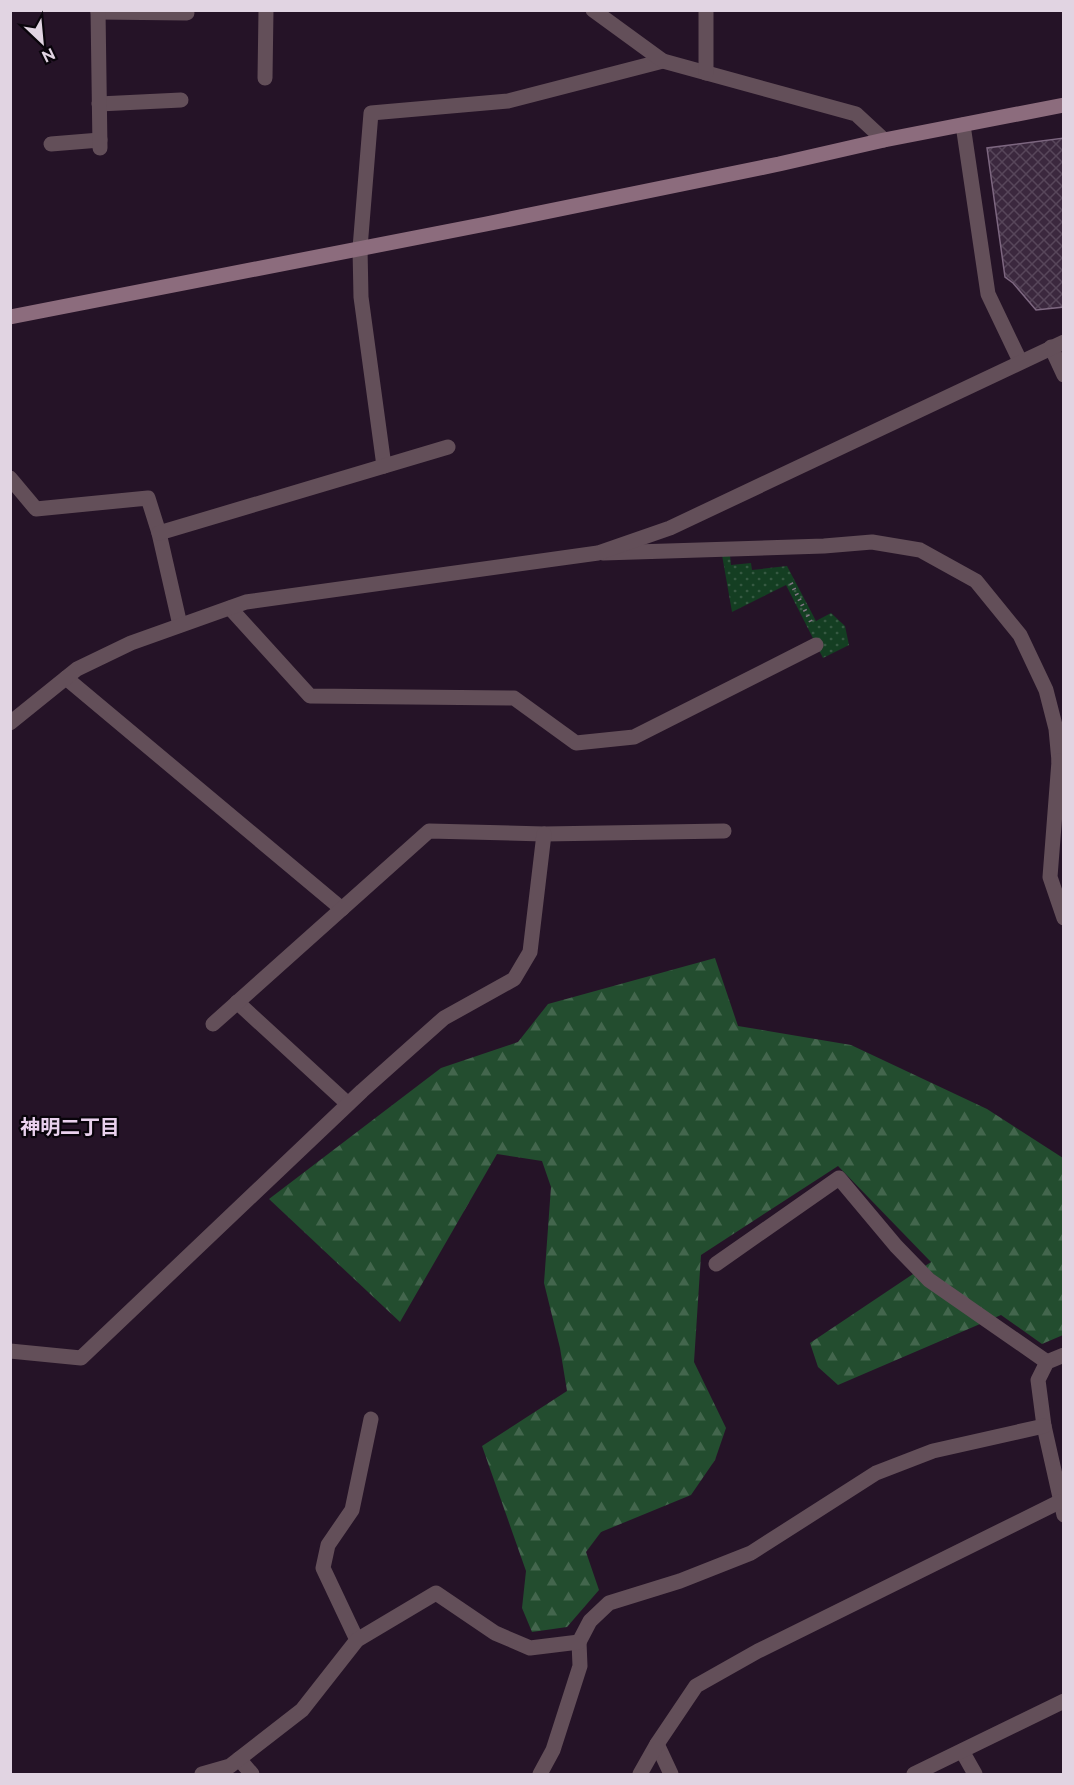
<svg xmlns="http://www.w3.org/2000/svg" width="1074" height="1785" font-family="Raleway,'Noto Sans JP',sans-serif">
<defs>
<pattern id="forest-firs" width="22" height="20" patternUnits="userSpaceOnUse" patternTransform="scale(1.5)"><rect width="22" height="20" fill="#234d2f"/><path d="M5 1l3.5 6h-7zM16 11l3.5 6h-7z" fill="#43664d"/></pattern>
<pattern id="park-dots" width="8" height="8" patternUnits="userSpaceOnUse" patternTransform="scale(1.5)"><rect width="8" height="8" fill="#143e22"/><path d="M2 2h.1M6 6h.1" fill="none" stroke="#365942" stroke-width="1.8" stroke-linecap="round"/></pattern>
<pattern id="building-cross-hatch" width="8" height="8" patternUnits="userSpaceOnUse" patternTransform="scale(1.5)"><rect width="8" height="8" fill="#3b283e"/><path d="M0 0l8 8M0 8l8-8" fill="none" stroke="#57465a"/></pattern>
</defs>
<rect width="100%" height="100%" fill="#251327"/>
<polygon fill="url(#forest-firs)" points="715,958 738,1026 851,1045 987,1109 1063,1158 1063,1335 1042,1344 1001,1315 838,1385 818,1367 810,1343 931,1262 838,1166 701,1255 694,1362 726,1428 715,1460 691,1495 601,1532 586,1552 599,1590 567,1627 532,1632 522,1608 526,1571 482,1446 567,1391 560,1348 544,1283 551,1187 542,1161 497,1154 400,1322 269,1199 441,1068 518,1042 548,1004"/>
<polygon fill="url(#park-dots)" points="722,555 730,555 731,565 751,563 752,570 787,566 816,621 831,613 845,626 849,645 823,658 786,585 732,612"/>
<polygon fill="url(#building-cross-hatch)" stroke="#7d6780" stroke-width="1.5" points="1064,138 1064,307 1036,310 1013,283 1005,277 987,148"/>
<g fill="none" stroke-linecap="round" stroke-linejoin="round">
<polyline stroke="#847586" stroke-width="4" stroke-dasharray="1.5 4.5" stroke-linecap="butt" points="791,583 811,622"/>
<g stroke="#634f59" stroke-width="15">
<polyline points="98,12 187,13"/>
<polyline points="99,104 181,100"/>
<polyline points="51,144 100,140"/>
<polyline points="384,466 361,297 360,248 371,113 508,101 663,61"/>
<polyline points="10,478 36,509 148,498 159,533 180,625"/>
<polyline points="159,533 448,447"/>
<polyline points="603,553 824,546 872,542 920,550 976,581 1020,635 1046,690 1056,729 1059,761"/>
<polyline points="357,1640 323,1568 328,1545 352,1510 371,1419"/>
<polyline points="239,1759 252,1774"/>
<polyline points="540,1774 553,1750 580,1666 579,1642"/>
</g>
<g stroke="#634f59" stroke-width="15">
<polyline points="98,10 100,148"/>
<polyline points="593,10 663,61 856,114 884,140"/>
<polyline points="706,73 706,10"/>
<polyline points="265,78 266,10"/>
<polyline points="963,125 988,294 1020,361"/>
<polyline points="1051,347 1064,375"/>
<polyline points="230,608 310,696 514,698 576,743 634,737 816,645"/>
<polyline points="66,678 342,909"/>
<polyline points="10,723 77,669 131,643 246,602 598,553 670,528 1064,342"/>
<polyline points="1059,761 1050,877 1064,918"/>
<polyline points="237,1002 348,1104"/>
<polyline points="213,1024 429,831 544,834 724,831"/>
<polyline points="716,1264 839,1178 896,1246 929,1280 1047,1362"/>
<polyline points="10,1351 81,1358 362,1091 444,1018 514,979 530,952 544,834"/>
<polyline points="1064,1355 1047,1362 1038,1380 1044,1426 1064,1515"/>
<polyline points="657,1744 671,1774"/>
<polyline points="962,1751 975,1774"/>
<polyline points="202,1774 230,1766 302,1710 357,1640 436,1593 495,1633 530,1648 579,1642 590,1621 609,1603 680,1581 751,1553 876,1473 933,1451 1044,1426"/>
<polyline points="640,1774 657,1744 696,1686 758,1651 1059,1502"/>
<polyline points="914,1774 1064,1701"/>
</g>
<polyline stroke="#8c6c7d" stroke-width="15" points="10,317 486,224 779,164 884,140 1064,105"/>
</g>
<g text-anchor="middle" stroke-width="4.5" stroke-linejoin="round" paint-order="stroke">
<g font-size="20" font-weight="bold" fill="#e9d1ed" stroke="#09040b">
<text x="70" y="1134">神明二丁目</text>
</g>
</g>
<rect width="1074" height="1785" fill="none" stroke="#e1d4e2" stroke-width="24"/>
<g transform="translate(42 42) rotate(154)" stroke="#09040b" stroke-width="4.5" paint-order="stroke">
<path d="M0-4.5L10 22L0 15L-10 22Z" fill="#e1d4e2"/>
<text y="-9" font-size="16" font-weight="bold" text-anchor="middle" fill="#e1d4e2">N</text>
</g>
</svg>
